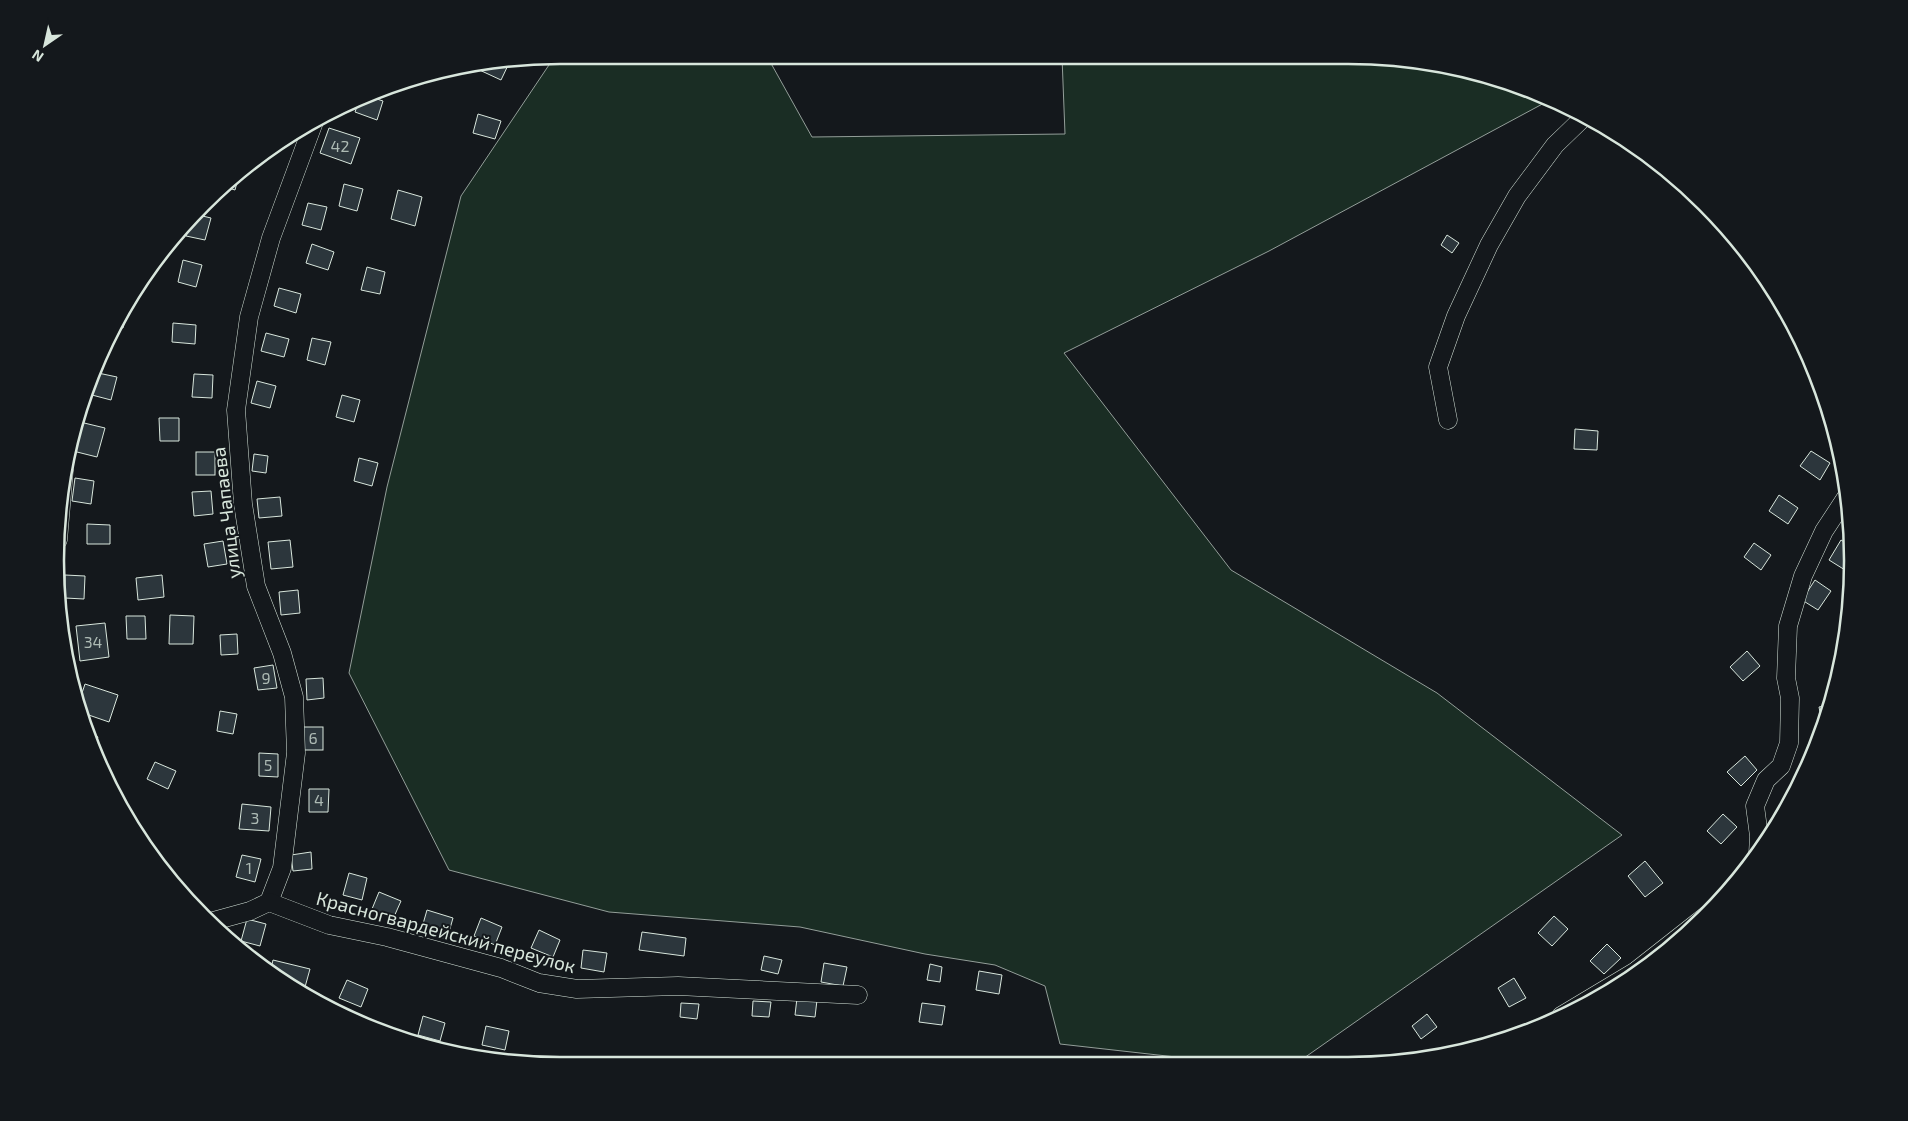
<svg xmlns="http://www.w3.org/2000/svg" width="1908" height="1121" font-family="'Exo 2',sans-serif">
<rect width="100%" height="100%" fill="#14181c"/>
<polygon fill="#1a2d24" stroke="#939e99" points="1381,56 1510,82 1548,101 1269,251 1064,353 1231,570 1437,693 1622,835 1294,1065 1247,1065 1060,1044 1045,986 995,965 925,954 800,927 609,912 449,870 349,673 387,487 461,196 553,59 768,58 812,137 1065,134 1062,57"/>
<g fill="#2c363c" stroke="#d8e6dc">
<polygon points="494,59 511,59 501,80 473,67 474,64"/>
<polygon points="365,95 383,101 377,120 355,112 360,98"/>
<polygon points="478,114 501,121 495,139 473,133"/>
<polygon points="329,128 360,138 351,164 320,153"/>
<polygon points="240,171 235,190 222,186"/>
<polygon points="344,184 363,189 357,211 339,206"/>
<polygon points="398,190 422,197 415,226 391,219"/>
<polygon points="308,203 327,207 321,230 302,225"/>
<polygon points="194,214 211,218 205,240 186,236 191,218"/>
<polygon points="1447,235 1459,243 1452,253 1441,245"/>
<polygon points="312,244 334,252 328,270 306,263"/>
<polygon points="183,260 202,265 196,287 178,282"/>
<polygon points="367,267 385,272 380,294 361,290"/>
<polygon points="279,288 301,294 296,313 274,306"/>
<polygon points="124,308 128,309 123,328 114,326"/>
<polygon points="173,323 196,325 195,344 172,342"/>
<polygon points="266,333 289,339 284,357 261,351"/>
<polygon points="312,338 331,342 325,365 307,360"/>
<polygon points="98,373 117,377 111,400 92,395"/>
<polygon points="194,374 213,375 212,398 192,397"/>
<polygon points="257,381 276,386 270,408 251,403"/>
<polygon points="342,395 360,400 354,422 336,417"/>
<polygon points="159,418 179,418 179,441 160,441"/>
<polygon points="80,422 105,428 97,457 73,451"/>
<polygon points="1575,429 1598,431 1597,450 1574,449"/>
<polygon points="1811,451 1830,463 1820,480 1800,466"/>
<rect x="196" y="452" width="19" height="23"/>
<polygon points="254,454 268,456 266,473 252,471"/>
<polygon points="359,458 378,463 372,486 354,481"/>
<polygon points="75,478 94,481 91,504 72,501"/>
<polygon points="211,491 213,514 194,516 192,492"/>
<polygon points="1779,495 1798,508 1788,524 1769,511"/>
<polygon points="280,497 282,516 259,518 257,499"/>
<polygon points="87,524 110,525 110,544 87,544"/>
<polygon points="290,540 293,567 271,569 268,542"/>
<polygon points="1841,540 1852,547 1853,558 1845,570 1829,560"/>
<polygon points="223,541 227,564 208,567 204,544"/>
<polygon points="1754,543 1771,555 1761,570 1744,557"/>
<polygon points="65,575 85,576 84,599 65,598"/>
<polygon points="162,575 164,597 138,600 136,578"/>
<polygon points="1815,580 1831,591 1818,610 1802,600"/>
<polygon points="298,590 300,613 281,615 279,592"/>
<polygon points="170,615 194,616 193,644 169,644"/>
<polygon points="126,616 145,616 146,639 127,639"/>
<polygon points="105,623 109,657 80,661 76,626"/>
<polygon points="237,634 238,654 221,655 220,635"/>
<polygon points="1747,651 1760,666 1743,681 1730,667"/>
<polygon points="273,665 277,688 258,690 254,668"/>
<polygon points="323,678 324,698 307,700 306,679"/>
<polygon points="85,684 118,695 109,722 80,712 78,705"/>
<polygon points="1829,705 1823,728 1819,707"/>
<polygon points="220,711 237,714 233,734 217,731"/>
<rect x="303" y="727" width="20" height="23"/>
<polygon points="86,732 98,737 93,748"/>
<polygon points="259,753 278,754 278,777 259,776"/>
<polygon points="1745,756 1757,770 1741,786 1727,772"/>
<polygon points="155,762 176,771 168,789 147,779"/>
<polygon points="309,789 329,789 328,812 309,812"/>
<polygon points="242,804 271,807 269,831 239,829"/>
<polygon points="1723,814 1737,827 1721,844 1707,831"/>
<polygon points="311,852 312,869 293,871 291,855"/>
<polygon points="242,855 261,859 255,882 236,877"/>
<polygon points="1645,861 1663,883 1645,897 1628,876"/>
<polygon points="349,873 367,878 362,900 343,895"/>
<polygon points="379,892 401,901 393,919 372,909"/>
<polygon points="427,910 453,918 447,939 421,931"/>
<polygon points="1554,916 1568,929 1552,946 1538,933"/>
<polygon points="481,918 502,927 495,945 474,936"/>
<polygon points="247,919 266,924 260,946 241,941"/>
<polygon points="539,930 560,940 553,957 531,948"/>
<polygon points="642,932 686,938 684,956 639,950"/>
<polygon points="1607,944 1621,958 1604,974 1590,961"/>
<polygon points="583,950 607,953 604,972 581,968"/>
<polygon points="764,956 782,960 778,974 761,970"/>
<polygon points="273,960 310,969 305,987 280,981 270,973"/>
<polygon points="824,963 847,967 843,986 821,982"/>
<polygon points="930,964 942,967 940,982 927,980"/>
<polygon points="979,971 1002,975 999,994 976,990"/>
<polygon points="1514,978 1526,998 1509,1007 1498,988"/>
<polygon points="347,980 368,989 361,1007 339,998"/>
<polygon points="797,998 817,1000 815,1017 795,1015"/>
<polygon points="753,1001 771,1002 769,1017 752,1016"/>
<polygon points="681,1003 699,1004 697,1019 680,1017"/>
<polygon points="922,1003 945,1006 942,1025 919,1022"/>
<polygon points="1427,1014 1437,1027 1421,1039 1412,1026"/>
<polygon points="423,1016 445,1023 440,1041 418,1035"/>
<polygon points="486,1026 509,1031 505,1050 482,1045"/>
<polygon points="1347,1061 1348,1065 1335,1065"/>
</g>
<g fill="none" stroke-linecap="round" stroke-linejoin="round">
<g stroke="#d8e6dc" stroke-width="19">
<g id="minor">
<polyline points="1448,420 1438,367 1456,316 1489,245 1517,196 1555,145 1583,118"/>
<polyline points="58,540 64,470"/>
<polyline points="1758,854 1759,836 1755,806 1766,780 1781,766 1789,743 1790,698 1786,678 1788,626 1803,576 1824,531 1847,496"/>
<polyline points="269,902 282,868 296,753 294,697 282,653 256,586 243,504 236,410 249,317 271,238 314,122"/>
<polyline points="210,922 250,911 269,902 329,925 387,937 501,968 539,983 577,989 678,986 858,995"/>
<polyline points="1637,970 1707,915"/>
<polyline points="1561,1016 1636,971"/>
</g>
</g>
<use href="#minor" stroke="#14181c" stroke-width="18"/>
</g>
<g text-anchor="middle" stroke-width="4" stroke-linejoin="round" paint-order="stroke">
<g font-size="16" fill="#adbab4">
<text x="340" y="152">42</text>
<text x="93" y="648">34</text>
<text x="266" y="684">9</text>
<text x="313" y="744">6</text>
<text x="268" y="771">5</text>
<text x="319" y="806">4</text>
<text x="255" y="824">3</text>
<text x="249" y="874">1</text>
</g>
<g font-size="19" fill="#d8e6dc" stroke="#14181c">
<text transform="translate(226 513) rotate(-97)" y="7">улица Чапаева</text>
<text transform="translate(446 932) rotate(15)" y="7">Красногвардейский переулок</text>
</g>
</g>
<path d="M0 0H1908V1121H0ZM560 64H1348A496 496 0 0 1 1844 560V561A496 496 0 0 1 1348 1057H560A496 496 0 0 1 64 561V560A496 496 0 0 1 560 64Z" fill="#14181c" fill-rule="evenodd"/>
<path fill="none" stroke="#d8e6dc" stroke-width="2.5" d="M560 64H1348A496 496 0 0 1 1844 560V561A496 496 0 0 1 1348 1057H560A496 496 0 0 1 64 561V560A496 496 0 0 1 560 64Z"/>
<g transform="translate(45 45) rotate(214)" stroke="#14181c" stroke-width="4" paint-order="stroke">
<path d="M0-4L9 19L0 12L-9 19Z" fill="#d8e6dc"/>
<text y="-8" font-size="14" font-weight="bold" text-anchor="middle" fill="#d8e6dc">N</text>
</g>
</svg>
